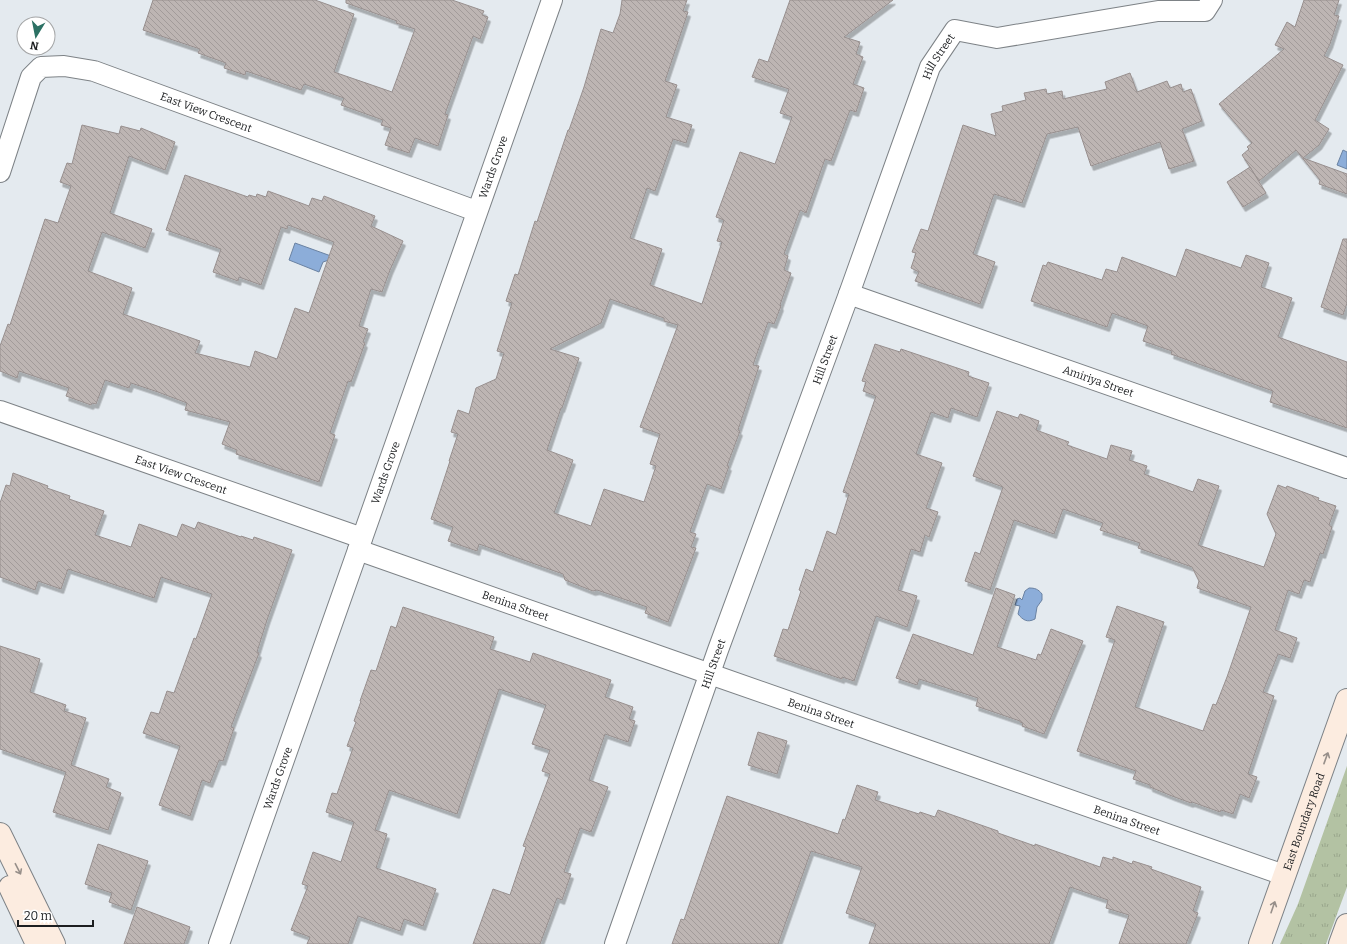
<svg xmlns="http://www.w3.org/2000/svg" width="1347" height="944" font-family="Bitter,serif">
<defs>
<pattern id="grass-tufts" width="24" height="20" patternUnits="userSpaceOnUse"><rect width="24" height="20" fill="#b3c2a3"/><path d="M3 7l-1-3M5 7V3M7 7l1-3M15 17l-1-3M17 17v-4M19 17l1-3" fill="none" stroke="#99a68c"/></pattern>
<pattern id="building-back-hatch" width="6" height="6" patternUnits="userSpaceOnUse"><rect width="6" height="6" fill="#bdb5b3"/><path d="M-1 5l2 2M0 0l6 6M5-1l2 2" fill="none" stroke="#a29b9a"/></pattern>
<filter id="shadow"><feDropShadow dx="2.5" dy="4.5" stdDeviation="0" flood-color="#0004"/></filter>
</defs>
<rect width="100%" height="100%" fill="#e4eaef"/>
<polygon fill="url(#grass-tufts)" points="1347,766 1347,887 1326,944 1280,944 1298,904"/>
<g fill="#8cadd9" stroke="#6a82a2">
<polygon points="1343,150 1347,152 1347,169 1337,165"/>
<polygon points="295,243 331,256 329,260 323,262 319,272 289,260"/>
<path d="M1029 588C1035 588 1038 589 1042 594V600L1037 607 1035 619C1027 623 1023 620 1018 614L1020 606 1015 605 1017 599 1020 598 1022 600 1025 591Z"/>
</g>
<g fill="url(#building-back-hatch)" stroke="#978f8e" fill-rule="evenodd" filter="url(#shadow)">
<polygon points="153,0 315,0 354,14 334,72 392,92 415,29 396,23 397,21 346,3 346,0 452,0 484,11 482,15 488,17 480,39 473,36 445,114 448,115 438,146 415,138 409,153 385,145 391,128 381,125 383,120 341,105 344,98 304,84 301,90 246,71 245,75 224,68 226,63 198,53 200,49 143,30"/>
<path d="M622 0H687L683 11 688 12 665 81 677 85 666 117 692 125 686 143 673 139 655 191 647 188 630 238 662 249 650 285 702 304 722 242 717 241 724 220 716 217 740 152 775 164 792 117 780 113 789 89 752 77 759 59 768 62 790 0H893L844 37 860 42 856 54 863 57 853 84 864 88 856 112 850 110 831 161 825 159 806 213 800 210 784 254 788 256 784 270 791 273 780 305 781 306 774 324 768 322 753 365 759 366 738 430 740 431 727 466H729L721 489 707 484 703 495 690 532 696 534 691 547 696 548 668 622 645 613 647 607 597 590 593 591 565 580 563 574 479 544 477 551 448 541 453 527 431 519 450 461H449L458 434 451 432 458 410 469 414 476 388 496 379 504 353 497 351 512 303 506 301 515 274 518 275 535 221 537 222 568 130H569L584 87 601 29 613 33 620 14ZM610 299 664 318V321L678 325 640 427 660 434 650 464 656 466 644 502 604 489 591 526 554 513 573 460 547 450 561 408H562L579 358 550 349 601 323Z"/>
<polygon points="1304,0 1339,0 1334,15 1339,16 1330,44 1324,56 1343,65 1315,120 1329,129 1319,145 1303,158 1347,174 1347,194 1319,184 1320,180 1296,150 1259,181 1242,155 1249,149 1247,147 1252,143 1219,104 1284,49 1275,45 1287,22 1295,27"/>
<polygon points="1130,73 1137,92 1167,81 1170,88 1181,84 1183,92 1191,89 1202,121 1182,129 1194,161 1169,169 1160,142 1091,166 1078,127 1047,134 1022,203 994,194 973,254 995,262 980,304 915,281 919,272 911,268 916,253 912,252 921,229 928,231 963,125 996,136 991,114 1003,111 1002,106 1026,100 1024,93 1046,89 1047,94 1062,91 1063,99 1107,89 1105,82"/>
<polygon points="82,125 119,134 121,126 140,131 141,128 175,142 165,170 129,156 110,213 152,229 145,248 102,232 88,271 132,288 123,314 200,341 195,353 250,367 255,351 277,359 295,308 309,313 334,242 288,225 287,229 281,227 261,285 239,277 238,281 213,272 221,249 166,230 185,175 248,197 249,195 256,197 257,194 266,197 268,191 309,206 312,198 322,201 324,196 375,216 371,226 403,241 390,270 382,292 371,289 359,326 368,329 363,342 365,343 351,382 348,381 330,433 335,435 319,482 236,454 237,450 222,444 230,422 185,410 187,403 158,392 131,383 129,388 105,380 96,404 92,403 91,405 66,396 69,388 19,371 17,378 0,371 0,346 8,324 10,325 45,219 58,223 71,186 60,182 67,163 72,164"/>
<polygon points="1250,167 1266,193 1243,207 1227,182"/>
<polygon points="1343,239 1347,239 1347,303 1343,315 1321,307"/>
<polygon points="1186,249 1241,268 1246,255 1269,263 1261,287 1292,298 1278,337 1347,362 1347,428 1270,402 1273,391 1171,354 1172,351 1143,341 1148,326 1112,313 1107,327 1031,301 1043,265 1046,266 1048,262 1102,280 1106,269 1117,272 1122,257 1176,277"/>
<polygon points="875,344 900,352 901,349 969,372 968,376 989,383 977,417 951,408 948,418 931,412 916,454 942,463 926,508 938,512 929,537 925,535 920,552 911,549 898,590 917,596 907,627 876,616 854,681 842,677 842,679 774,656 783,629 788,630 801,591 799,590 806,569 813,572 827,531 836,535 849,494 843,492 876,396 863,391 866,382 862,381"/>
<polygon points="997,411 1018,418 1020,414 1039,421 1036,430 1069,442 1067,445 1107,459 1111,445 1132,451 1129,460 1147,466 1144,474 1193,492 1198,479 1219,486 1198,545 1264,567 1276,534 1267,514 1278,485 1286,488 1287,486 1319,498 1318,500 1336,506 1329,525 1332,527 1323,554 1320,553 1310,582 1304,580 1299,594 1288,590 1275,630 1297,638 1290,658 1278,654 1263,692 1274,696 1248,774 1257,777 1249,798 1240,794 1233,814 1221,810 1220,812 1192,802 1191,803 1172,796 1150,787 1150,785 1133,779 1136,771 1077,751 1115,640 1106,637 1117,606 1164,622 1135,707 1203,731 1213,704 1216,705 1227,677 1251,607 1197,588 1199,581 1192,567 1138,548 1140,543 1100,530 1103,523 1063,509 1054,534 1014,520 990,590 965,581 975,552 980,554 1003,487 973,476"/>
<polygon points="13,473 48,486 47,488 70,496 69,499 104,511 95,535 131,547 139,524 177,537 182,524 195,529 198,522 241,537 241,536 253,540 254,537 292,550 267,620 257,652 259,653 231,727 234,728 223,761 219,760 210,783 202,780 190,816 159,805 180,746 143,733 151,712 159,714 167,691 174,693 194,638 196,639 212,594 161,577 154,598 68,569 61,589 38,581 35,590 0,577 0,503 6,485 10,486"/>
<polygon points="996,588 1015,595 997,647 1036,660 1038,654 1041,655 1051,629 1083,641 1044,734 1022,726 1023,723 1020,722 1020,721 976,706 978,698 919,679 917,685 896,678 913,634 973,655"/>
<polygon points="403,607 494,637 490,649 530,662 533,653 611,680 605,697 633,707 629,719 635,721 628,742 605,734 589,780 608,787 591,832 580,828 564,872 571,874 562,900 557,898 540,944 473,944 493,889 510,895 526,847 523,846 550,774 542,771 550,750 532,744 546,705 499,689 457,814 389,790 375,830 387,834 376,868 436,889 423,926 404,919 400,931 358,916 348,944 307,944 310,937 291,930 308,886 302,884 313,852 341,862 354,822 326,812 332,793 337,794 353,748 347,746 356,722 354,721 361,701 360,701 371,670 376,671 391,626 396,628"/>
<polygon points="0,646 40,659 30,692 66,705 64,711 86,718 71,765 109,779 106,787 121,793 108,830 53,812 66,772 0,749"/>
<polygon points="758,732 787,741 777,774 748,765"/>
<polygon points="857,785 878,792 875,800 919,814 920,812 935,817 938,810 998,831 998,833 1035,846 1035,844 1100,867 1103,857 1113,860 1113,857 1132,864 1133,861 1152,867 1151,869 1201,887 1193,911 1198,913 1186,944 1119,944 1129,915 1106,908 1108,900 1070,887 1049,944 869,944 876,924 846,913 862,867 811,851 778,944 672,944 681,919 684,920 727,796 838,834 843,819 845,820"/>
<polygon points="98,844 148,861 131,910 109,902 112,893 85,884"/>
<polygon points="137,907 190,927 184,944 124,944"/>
</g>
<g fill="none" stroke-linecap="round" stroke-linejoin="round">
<g stroke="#7d8286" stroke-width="22">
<g id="street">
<path id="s1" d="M0 172 31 77 41 67 64 66 94 71 476 211"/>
<path id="s2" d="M849 294 1347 468"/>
<path id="s3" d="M0 411 362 538"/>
<path id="s4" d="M358 550 710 674 1284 875"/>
<path id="s5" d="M219 944 552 0"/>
<path id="s6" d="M615 944 718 650 849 294 930 67 955 30 997 38 1158 11H1205L1212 0"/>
</g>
</g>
<g stroke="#7d8286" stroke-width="24">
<g id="secondary">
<polyline points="0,834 54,944"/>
<polyline points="10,887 37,944"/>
<path id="s7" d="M1260 944 1347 700"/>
<polyline points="1340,944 1347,925"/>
</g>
</g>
<use href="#street" stroke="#fff" stroke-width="20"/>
<use href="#secondary" stroke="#fcece0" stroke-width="22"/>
</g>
<defs><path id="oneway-shaft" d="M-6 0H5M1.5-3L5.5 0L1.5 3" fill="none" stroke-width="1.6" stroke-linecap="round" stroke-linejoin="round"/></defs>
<g stroke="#978f8a">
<use href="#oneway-shaft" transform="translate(1326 758) rotate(-70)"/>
<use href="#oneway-shaft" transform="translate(18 869) rotate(63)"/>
<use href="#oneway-shaft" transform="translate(1273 907) rotate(-71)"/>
</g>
<g text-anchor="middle" stroke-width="3.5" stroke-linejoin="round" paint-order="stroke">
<g font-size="11" fill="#1c1e20" stroke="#fff">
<text dy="4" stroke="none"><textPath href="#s6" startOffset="945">Hill Street</textPath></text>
<text dy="4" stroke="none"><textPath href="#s1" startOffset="287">East View Crescent</textPath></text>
<text dy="4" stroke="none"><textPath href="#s5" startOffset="824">Wards Grove</textPath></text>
<text dy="4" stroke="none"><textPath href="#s6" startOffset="621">Hill Street</textPath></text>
<text dy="4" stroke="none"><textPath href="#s2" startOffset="264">Amiriya Street</textPath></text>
<text dy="4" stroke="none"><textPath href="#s5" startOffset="500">Wards Grove</textPath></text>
<text dy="4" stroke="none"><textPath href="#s3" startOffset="192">East View Crescent</textPath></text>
<text dy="4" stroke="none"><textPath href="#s4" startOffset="167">Benina Street</textPath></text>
<text dy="4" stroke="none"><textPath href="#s6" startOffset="297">Hill Street</textPath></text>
<text dy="4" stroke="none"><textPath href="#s4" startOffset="491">Benina Street</textPath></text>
<text dy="4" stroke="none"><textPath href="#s5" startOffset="176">Wards Grove</textPath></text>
<text dy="4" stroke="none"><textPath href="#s4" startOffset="815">Benina Street</textPath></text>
<text dy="4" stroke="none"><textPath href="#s7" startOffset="130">East Boundary Road</textPath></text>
</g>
</g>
<g transform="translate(36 36) rotate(190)"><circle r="19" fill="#ffffff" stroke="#a4a5a6"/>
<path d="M0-3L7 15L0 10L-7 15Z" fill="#2c7164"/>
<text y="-6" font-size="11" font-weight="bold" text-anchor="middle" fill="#1c1e20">N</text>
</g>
<path d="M18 920v6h75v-6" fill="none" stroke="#1c1e20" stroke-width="2"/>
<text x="24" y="920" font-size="12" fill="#1c1e20" stroke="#ffffff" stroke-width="3" paint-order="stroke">20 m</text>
</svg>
